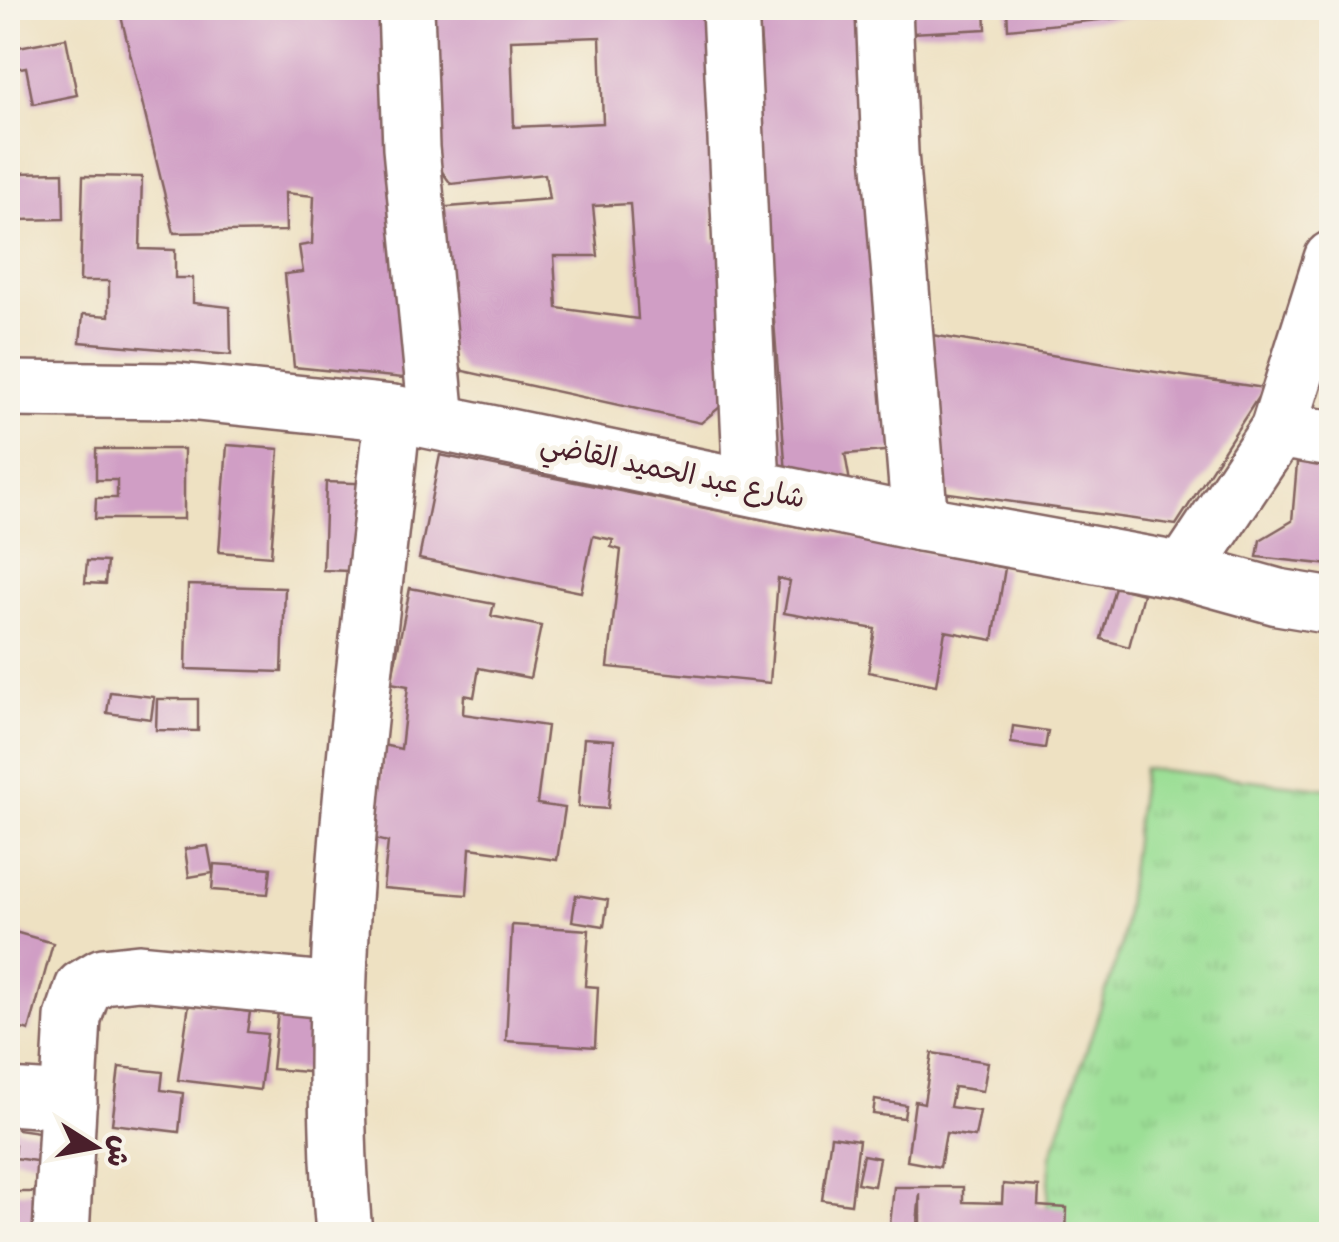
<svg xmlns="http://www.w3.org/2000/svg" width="1339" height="1242" font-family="Delius,'Playpen Sans Arabic',sans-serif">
<defs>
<pattern id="grass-tufts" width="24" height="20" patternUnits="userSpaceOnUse" patternTransform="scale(2.5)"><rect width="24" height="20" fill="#9cdf96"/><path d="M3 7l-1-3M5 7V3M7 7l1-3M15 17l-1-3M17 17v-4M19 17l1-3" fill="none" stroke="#88bf81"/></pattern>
</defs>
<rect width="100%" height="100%" fill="#f7f3e8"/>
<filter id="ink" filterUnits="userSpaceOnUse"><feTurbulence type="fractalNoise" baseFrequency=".01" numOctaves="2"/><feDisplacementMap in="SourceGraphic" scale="20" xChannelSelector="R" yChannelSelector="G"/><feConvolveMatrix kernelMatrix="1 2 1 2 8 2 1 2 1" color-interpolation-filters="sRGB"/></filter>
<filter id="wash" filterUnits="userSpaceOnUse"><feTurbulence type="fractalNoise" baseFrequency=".0048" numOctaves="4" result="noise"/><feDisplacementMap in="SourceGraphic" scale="40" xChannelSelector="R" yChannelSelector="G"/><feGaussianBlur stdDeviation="2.25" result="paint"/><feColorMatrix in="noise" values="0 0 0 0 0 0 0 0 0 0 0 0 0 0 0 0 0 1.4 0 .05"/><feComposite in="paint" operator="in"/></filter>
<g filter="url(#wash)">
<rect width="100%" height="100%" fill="#eee1c2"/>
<polygon fill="url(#grass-tufts)" stroke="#737f60" stroke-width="2.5" points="1143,768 1331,789 1331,1234 1045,1234 1051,1156 1121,946"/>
<g id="blocks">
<g fill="#d09ec5" fill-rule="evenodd">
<polygon points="119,8 384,8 412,361 403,378 294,367 285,274 303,272 299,246 312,244 314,196 285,193 286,231 174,233"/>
<path d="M420 8H716L713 242 726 239 733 396 701 423 463 371 443 338 436 208 549 199 545 174 451 184 435 162ZM600 37 603 123 514 127 511 40ZM630 204 638 319 557 308 554 256H598L593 206Z"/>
<polygon points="758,8 868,8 898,450 845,454 850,482 786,473 753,56 762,55"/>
<polygon points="910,8 985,8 986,29 912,33"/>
<polygon points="1007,8 1201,8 1201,10 1008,29"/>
<polygon points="66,38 77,95 33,104 26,67 8,70 8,49"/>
<polygon points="63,172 64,219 18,220 17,173"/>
<polygon points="83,176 142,177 140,249 175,250 175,278 193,278 193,303 230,307 231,355 80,342 83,314 109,316 109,281 80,281"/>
<polygon points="932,335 1129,368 1264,388 1176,525 942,492"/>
<polygon points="227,445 279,449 271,556 219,552"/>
<polygon points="96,449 184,449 184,519 95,519 96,498 117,498 117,480 96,480"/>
<polygon points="1298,452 1332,456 1332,565 1257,557 1260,540 1292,521"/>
<polygon points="440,455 1005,568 993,640 945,631 936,685 868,672 875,629 784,613 790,581 778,578 770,683 608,667 621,550 611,547 613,540 593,536 581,592 419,559"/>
<polygon points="326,482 380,484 377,572 323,570"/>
<polygon points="87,561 107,562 105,584 85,583"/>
<polygon points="188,585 285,588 282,672 186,669"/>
<polygon points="1115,587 1143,594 1129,647 1101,639"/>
<polygon points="410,588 494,604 491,616 541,626 530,678 479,668 474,697 464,695 463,714 547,726 537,804 565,808 557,860 470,848 467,895 383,888 388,842 375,839 383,745 401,749 408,686 391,683"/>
<polygon points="110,692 154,697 151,719 107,713"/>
<polygon points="157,699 198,699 198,731 156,730"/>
<polygon points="1013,726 1048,731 1045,748 1011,743"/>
<polygon points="584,738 614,740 608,809 578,807"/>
<polygon points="208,846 213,873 189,877 185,849"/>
<polygon points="214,864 271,868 268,894 212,890"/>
<polygon points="576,895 608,900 604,926 572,921"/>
<polygon points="512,925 589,930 585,986 598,987 595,1047 506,1041"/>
<polygon points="8,930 53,943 29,1031 8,1025"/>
<polygon points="189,1004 250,1012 247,1032 267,1034 260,1090 178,1080"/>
<polygon points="278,1011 325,1016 319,1073 272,1069"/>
<polygon points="932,1053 988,1062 983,1091 954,1087 950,1107 980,1111 975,1137 946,1133 940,1167 907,1161 915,1101 924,1103"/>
<polygon points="119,1067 163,1072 161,1090 183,1093 179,1132 112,1124"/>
<polygon points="875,1100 906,1105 904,1118 873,1114"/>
<polygon points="8,1119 16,1119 17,1129 46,1133 43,1162 14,1158 15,1145 8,1145"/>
<polygon points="831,1136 859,1140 851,1204 822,1200"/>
<polygon points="863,1155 879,1158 874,1186 857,1183"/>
<polygon points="1003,1184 1039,1187 1038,1206 1067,1208 1066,1234 964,1228 964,1234 920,1234 920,1193 916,1234 889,1234 894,1187 963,1187 963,1202 1002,1203"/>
<rect x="8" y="1192" width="26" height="42"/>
</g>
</g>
</g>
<g filter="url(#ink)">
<use href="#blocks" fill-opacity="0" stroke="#836360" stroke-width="2.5"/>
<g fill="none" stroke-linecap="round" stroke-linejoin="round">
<g stroke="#836360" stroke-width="60">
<g id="minor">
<polyline points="406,8 411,148 437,420"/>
<polyline points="730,8 752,487"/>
<polyline points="884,8 890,153 920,523"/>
<polyline points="8,389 178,391 393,413 920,523 1184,571 1278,597 1332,606"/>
<polyline points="1278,430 1332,439"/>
<polyline points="1184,571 1278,430 1332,259"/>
<polyline points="8,1097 69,1101"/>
<polyline points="61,1234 73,1018 83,988 103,976 139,972 337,991"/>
<path d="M344 1234C319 961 366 685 393 413"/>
</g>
</g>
<use href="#minor" stroke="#fff" stroke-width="55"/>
</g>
</g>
<g text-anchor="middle" stroke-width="10" stroke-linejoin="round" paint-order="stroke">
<g font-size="28" fill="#4a1f2b" stroke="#f7f3e8">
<text transform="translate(673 470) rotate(12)" y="10">شارع عبد الحميد القاضي</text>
</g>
</g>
<rect width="1339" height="1242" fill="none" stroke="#f7f3e8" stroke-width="40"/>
<g transform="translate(95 1147) rotate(101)" stroke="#f7f3e8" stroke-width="8" paint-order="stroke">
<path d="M0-8L18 38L0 25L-18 38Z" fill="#4a1f2b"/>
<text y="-15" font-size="28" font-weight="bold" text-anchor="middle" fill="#4a1f2b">ش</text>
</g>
</svg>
